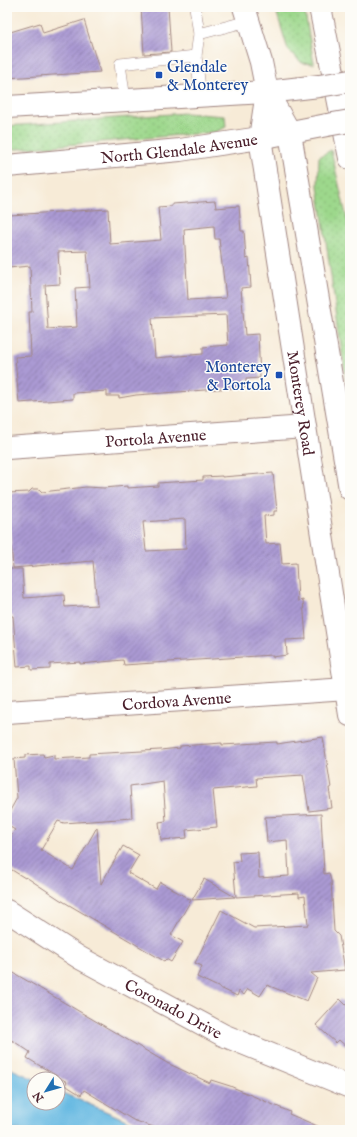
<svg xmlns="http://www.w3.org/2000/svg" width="357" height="1137" font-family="'IM FELL English',serif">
<defs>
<pattern id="green-dots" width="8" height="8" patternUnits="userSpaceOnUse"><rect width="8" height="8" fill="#9dd88c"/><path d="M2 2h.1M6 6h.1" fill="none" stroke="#89b979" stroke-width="1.8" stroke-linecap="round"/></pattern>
<pattern id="building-hatch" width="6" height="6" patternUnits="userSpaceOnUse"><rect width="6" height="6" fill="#aa9ad3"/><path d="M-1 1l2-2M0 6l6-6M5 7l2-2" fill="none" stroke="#8c7dab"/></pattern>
</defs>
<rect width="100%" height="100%" fill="#fdfcf7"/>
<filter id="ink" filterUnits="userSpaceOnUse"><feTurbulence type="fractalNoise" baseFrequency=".025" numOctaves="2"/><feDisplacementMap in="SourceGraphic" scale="8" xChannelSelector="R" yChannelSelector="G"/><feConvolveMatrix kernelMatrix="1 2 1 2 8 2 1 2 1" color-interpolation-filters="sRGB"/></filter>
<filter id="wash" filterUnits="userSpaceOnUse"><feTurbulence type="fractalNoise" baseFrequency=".012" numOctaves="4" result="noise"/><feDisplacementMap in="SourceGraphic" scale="16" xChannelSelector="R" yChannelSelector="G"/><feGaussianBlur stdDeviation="0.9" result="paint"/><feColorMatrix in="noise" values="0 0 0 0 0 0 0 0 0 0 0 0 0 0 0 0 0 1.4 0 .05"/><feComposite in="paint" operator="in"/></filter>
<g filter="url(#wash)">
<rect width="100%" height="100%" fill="#f7ebd7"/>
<g fill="url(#green-dots)" stroke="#747c5c">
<polygon points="275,7 304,7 314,64 302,63 288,50"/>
<polygon points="185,113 225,116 226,127 216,132 7,150 7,126"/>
<polygon points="331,150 350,232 350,408 318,186 319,157"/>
</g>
<polygon fill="#66b9e2" stroke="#586c86" points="7,1067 34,1079 34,1103 58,1103 58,1091 150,1130 7,1130"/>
<g id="blocks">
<g fill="url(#building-hatch)" fill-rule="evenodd">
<polygon points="141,7 168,7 171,52 144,54"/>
<polygon points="84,20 100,72 7,78 7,33 40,23 43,33"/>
<path d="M215 201 216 208 239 206 241 231H244L246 259 249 258 251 287 241 288 245 335 258 334 260 378 246 379V387L136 395 119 398V396H107V391L73 393V399L19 403 15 357 31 356 29 312H32L30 266 8 268 7 225 10 224 9 215 108 209 110 244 161 240 158 207 172 206V204ZM214 226 215 239H219L226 298 188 300 184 229ZM87 251 90 287 75 288 77 327 48 329 45 285 60 284 58 252ZM226 315 228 345 203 347V354L155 358 152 318Z"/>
<path d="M273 473 277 511H274V515L264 516 266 544 280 543 282 564 296 563 298 601 303 600 306 639 286 640 287 655 272 657V655L124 665 123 660 80 664V662L50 664V669L31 670V666L17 667 13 616H7V569H22L24 598 64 595 65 607 97 605 93 561 13 568 10 530H7V493L29 492 32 489H39L42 492 86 487 104 488 127 486V488L158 486V483L203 480V477L222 476V477ZM185 519 186 549 146 551 143 522Z"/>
<polygon points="323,737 331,788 329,788 332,808 309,811 303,775 256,778 257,786 213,790 217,827 186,830 187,838 161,840 159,822 166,821 163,781 130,786 132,818 64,823 58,821 41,850 73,870 97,827 101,884 123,846 139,855 128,873 156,889 160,882 191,900 171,935 183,942 171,962 166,959 164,961 59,899 26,877 25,878 7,867 7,843 15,830 7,825 7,816 17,798 14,759 25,758 25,755 43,754 44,757 54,755 54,759 89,757 89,754 160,750 180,748 180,746 222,743 222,745 277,742 277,744"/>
<polygon points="321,814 324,874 329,873 331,881 334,931 339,936 345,970 311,973 317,978 307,1001 267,985 260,996 248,989 244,995 239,991 237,996 197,977 202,966 195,963 221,910 254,928 308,925 305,896 299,897 299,893 236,897 233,862 240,861 239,853 258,852 259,878 289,876 287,840 267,842 265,817"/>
<polygon points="204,879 235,897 192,900"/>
<polygon points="7,969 167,1063 210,1083 211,1080 230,1086 290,1112 289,1114 327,1130 264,1130 252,1126 251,1130 162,1130 133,1120 84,1090 81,1095 65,1085 67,1082 27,1058 30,1052 7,1037"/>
<polygon points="340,999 350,1009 350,1050 339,1040 336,1043 316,1025"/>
</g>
</g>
</g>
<g filter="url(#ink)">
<use href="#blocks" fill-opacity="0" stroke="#a08581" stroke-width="1"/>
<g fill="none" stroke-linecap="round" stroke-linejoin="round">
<g stroke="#a08581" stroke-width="12">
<g id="lane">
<polyline points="195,7 199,34 196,56 201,96"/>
<polyline points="199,34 248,21"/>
<polyline points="125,100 120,64 196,56"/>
</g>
</g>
<g stroke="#a08581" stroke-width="24">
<g id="street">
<path id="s1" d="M7 448 305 427"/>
<path id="s2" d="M7 712 347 689"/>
<path id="s3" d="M7 911 80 958 223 1035 350 1087"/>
</g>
</g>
<g stroke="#a08581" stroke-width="24">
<g id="secondary">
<path id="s4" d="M244 7 261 62 267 92 260 138 350 715"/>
<polyline points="267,92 290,133 350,489"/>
<polyline points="7,107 267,92 319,86"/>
<path id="s5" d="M7 166 180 150 260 138 327 125"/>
</g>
</g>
<g stroke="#a08581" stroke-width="24">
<polyline id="highway" points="320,7 350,158"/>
</g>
<use href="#lane" stroke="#fff" stroke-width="11"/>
<use href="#street" stroke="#fff" stroke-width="22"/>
<use href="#secondary" stroke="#fff" stroke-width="22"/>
<use href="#highway" stroke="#fff" stroke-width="22"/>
<g stroke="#a08581" stroke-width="24" stroke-linecap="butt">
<g id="secondary-bridge">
<polyline points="319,86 350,81"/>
<polyline points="327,125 350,121"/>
</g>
</g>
<use href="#secondary-bridge" stroke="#fff" stroke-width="22"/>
</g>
</g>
<g fill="#1a4fb4" stroke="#fdfcf7" stroke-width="1.5">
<rect x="155" y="71" width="8" height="8" rx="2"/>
<rect x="275" y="371" width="8" height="8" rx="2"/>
</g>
<g text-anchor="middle" stroke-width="3" stroke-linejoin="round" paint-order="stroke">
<g font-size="16" fill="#164399" stroke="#fdfcf7" text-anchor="start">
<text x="167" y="72">Glendale<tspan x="167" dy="18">&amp; Monterey</tspan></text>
<text x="271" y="372" text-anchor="end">Monterey<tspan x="271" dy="18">&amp; Portola</tspan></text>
</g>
<g font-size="16" fill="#4a1f2b" stroke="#fdfcf7">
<text dy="6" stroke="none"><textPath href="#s5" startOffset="173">North Glendale Avenue</textPath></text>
<text dy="6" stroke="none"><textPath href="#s4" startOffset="403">Monterey Road</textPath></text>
<text dy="6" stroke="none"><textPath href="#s1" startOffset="149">Portola Avenue</textPath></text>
<text dy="6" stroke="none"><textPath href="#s2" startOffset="170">Cordova Avenue</textPath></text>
<text dy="6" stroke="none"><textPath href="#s3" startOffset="193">Coronado Drive</textPath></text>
</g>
</g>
<rect width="357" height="1137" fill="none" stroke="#fdfcf7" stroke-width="24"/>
<g transform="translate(46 1091) rotate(233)"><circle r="19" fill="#fdfcf7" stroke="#b5a4a5"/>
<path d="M0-3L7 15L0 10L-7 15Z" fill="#1f6fb2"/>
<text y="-6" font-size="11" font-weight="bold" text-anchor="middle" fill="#4a1f2b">N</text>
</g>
</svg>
